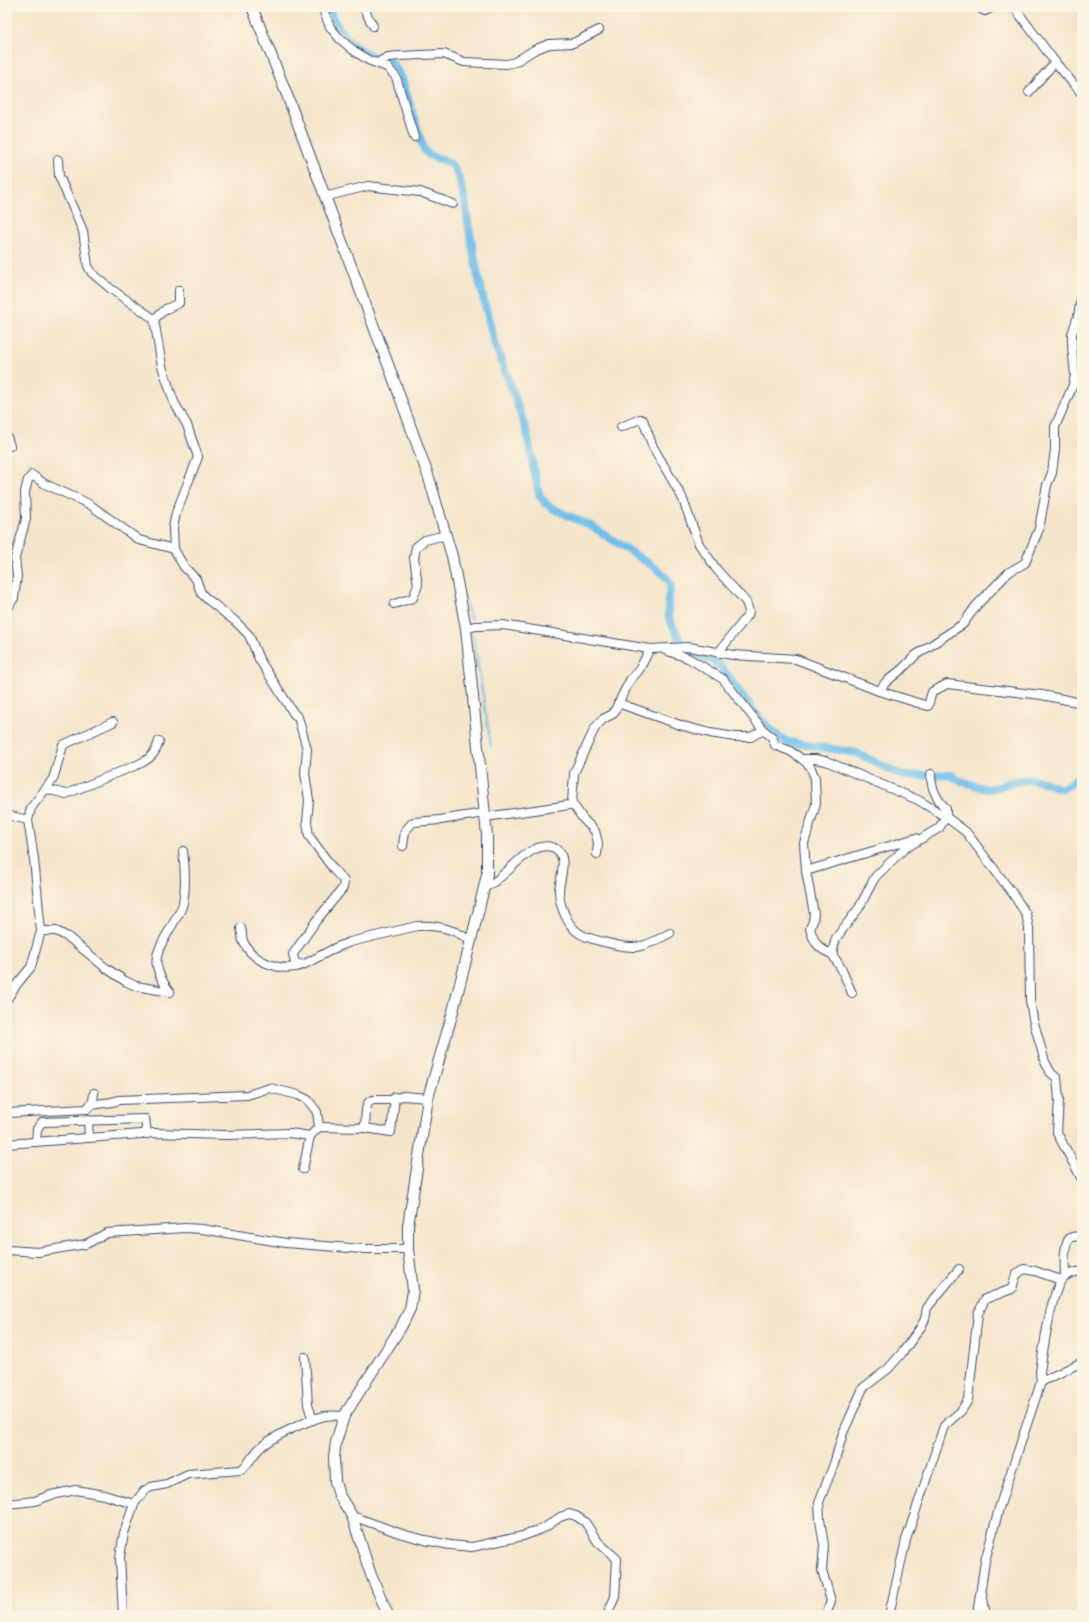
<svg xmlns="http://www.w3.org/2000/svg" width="1089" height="1622" font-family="'Comic Neue',sans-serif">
<rect width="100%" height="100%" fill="#fcf5e5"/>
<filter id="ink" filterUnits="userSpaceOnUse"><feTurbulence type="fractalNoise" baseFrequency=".025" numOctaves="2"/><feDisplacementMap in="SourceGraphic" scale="8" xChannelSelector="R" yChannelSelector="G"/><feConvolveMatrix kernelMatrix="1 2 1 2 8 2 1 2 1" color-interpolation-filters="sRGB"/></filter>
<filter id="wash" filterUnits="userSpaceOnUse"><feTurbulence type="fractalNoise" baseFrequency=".012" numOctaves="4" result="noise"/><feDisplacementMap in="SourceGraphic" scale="16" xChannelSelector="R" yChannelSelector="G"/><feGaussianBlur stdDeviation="0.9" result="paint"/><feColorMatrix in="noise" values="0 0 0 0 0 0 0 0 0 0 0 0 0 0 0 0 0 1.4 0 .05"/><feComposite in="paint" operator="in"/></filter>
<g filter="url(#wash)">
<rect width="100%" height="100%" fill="#f5e5ca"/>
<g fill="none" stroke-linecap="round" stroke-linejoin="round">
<g stroke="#70c0eb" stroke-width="2">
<polyline points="465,598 471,620"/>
<polyline points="473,634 491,746"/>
<polyline points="788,748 789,742"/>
</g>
<path stroke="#70c0eb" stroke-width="8" d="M328 7C336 29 352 48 375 57 378 58 381 57 384 58 393 61 398 72 402 79L424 150 429 155 448 162 453 166 459 178 465 200 468 223 478 276 495 345 511 386 527 433 534 471 540 496 546 504 552 508 593 527 654 567 668 579 671 585 668 601 669 618 685 651 714 661 722 668C737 688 767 734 789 742L857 753 903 776 951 775 958 780 986 789 996 788 1009 783 1029 779 1044 782 1057 788H1063L1070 785 1082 771"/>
</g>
</g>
<g filter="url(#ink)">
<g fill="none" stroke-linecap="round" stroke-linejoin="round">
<g stroke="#3c4a6e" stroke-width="10">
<g id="minor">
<polyline points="322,7 330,27 340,39 353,50 368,60 387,67 396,77 414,137"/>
<polyline points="363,7 373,26"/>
<polyline points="979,7 981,9 985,11 993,7"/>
<polyline points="1014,7 1055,62 1082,94"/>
<polyline points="377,63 388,57 400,56 444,54 464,62 507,64 515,62 534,50 549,44 573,43 599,30"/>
<polyline points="1029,92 1055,62"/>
<path d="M58 160 59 176 83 231 88 266 92 273 111 289 154 319 162 366 174 402 187 425 198 457 176 513 173 528 174 549 184 567 196 579 201 593 207 599 235 621 249 635 259 659 294 714 298 717 307 749 305 774 309 800 307 822 309 836 334 870 344 881 343 888 316 921 293 954 295 963 303 965 335 948 350 942 417 926C436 925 457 929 471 942"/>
<polyline points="324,197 368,186 420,192 453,204"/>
<polyline points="154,319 166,309 179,303 179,290"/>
<polyline points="621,427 640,419 643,420 653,447 682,497 699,544 717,570 746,602 749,611 748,615 718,653"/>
<polyline points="7,437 10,446"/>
<polyline points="394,604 413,598 418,585 414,558 416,547 425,540 446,535"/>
<polyline points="7,609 14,598 17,576 15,558 26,519 25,492 28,480 32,475 45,484 89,504 139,540 174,549"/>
<polyline points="466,628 476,626 503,625 650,649 689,647 733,655 796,659 879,691 928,706 932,692 947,684 1042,695 1082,703"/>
<path d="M665 650 688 658 723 679 763 730 772 737 775 745 790 751 802 759 810 766 815 778 816 804 804 843 806 871 814 914 813 921 810 929C814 942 818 949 832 954"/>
<polyline points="879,691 886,682 902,669 916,655 963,624 976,606 1009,572 1025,563 1039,529 1047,485 1052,473 1055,449 1055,427 1073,385 1075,375 1072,346 1072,334 1078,316 1082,294"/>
<polyline points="618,703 683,726 710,733 735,737 751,737 763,730"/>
<polyline points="802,759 815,759 826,761 918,800 946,817 966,832 1013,894 1026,914 1029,928 1030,1000 1033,1019 1045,1062 1051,1073 1057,1078 1059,1099 1057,1133 1082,1179"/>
<path d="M46 789 66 794 139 764C150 759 156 753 159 741"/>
<polyline points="7,815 28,820"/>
<polyline points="485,817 569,805 572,803"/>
<polyline points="403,846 405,831 413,822 440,820 484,813"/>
<polyline points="597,854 598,843 595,831 583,819 572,803 574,773 595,728 603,719 613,714 630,680 639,670 650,649"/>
<polyline points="806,871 916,838"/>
<path d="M484 888C489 885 495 882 499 878 512 869 532 841 552 847 570 853 560 878 559 890 559 904 567 926 579 933 586 938 596 940 604 942 635 951 643 948 670 933"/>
<path d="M241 928C242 932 242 937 243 941 252 962 282 973 303 965"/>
<polyline points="41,931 56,931 68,937 106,968 125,981 136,986 170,992"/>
<path d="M170 992C146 959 158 952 175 920 178 915 182 909 183 903 186 887 185 867 183 851"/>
<path d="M852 993 841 968 832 954 836 938 859 908 875 877 904 849 939 828 946 817V809C936 798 931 788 931 774"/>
<polyline points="7,999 17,984 31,967 41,931 34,859 28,820 31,808 53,779 63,745 113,722"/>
<path d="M90 1106C100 1102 109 1104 119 1100L247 1095 270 1088 298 1095 308 1100 317 1112 319 1127"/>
<polyline points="7,1113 87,1109 93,1101 94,1093"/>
<polyline points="88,1120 89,1138"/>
<polyline points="365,1128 366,1109 368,1103 372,1100 390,1100 403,1096 428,1098"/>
<polyline points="36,1142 37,1129 42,1122 145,1119 147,1134"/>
<polyline points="7,1144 155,1133 225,1135 290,1133 310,1136"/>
<polyline points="303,1169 310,1136 319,1127 365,1128 391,1132 395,1097"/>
<polyline points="7,1250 38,1252 86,1244 107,1233 185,1228 202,1229 286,1243 363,1249 408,1249"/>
<path d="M1065 1276C1065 1267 1062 1240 1072 1237 1075 1236 1079 1237 1082 1237"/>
<polyline points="305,1357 308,1405 313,1420"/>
<polyline points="1041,1382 1082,1362"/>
<polyline points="7,1504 35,1501 51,1495 76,1490 104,1495 134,1504"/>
<polyline points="352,1516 402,1534 425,1540 450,1545 472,1547 523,1536 544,1528 560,1517 569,1514 576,1516 585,1522 598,1542 617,1559 615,1597 607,1615"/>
<path d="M123 1615 120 1557 124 1533 134 1504 144 1491 151 1487 167 1484 188 1474 241 1470C249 1464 252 1456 259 1449 269 1438 310 1419 325 1416 331 1415 338 1416 344 1416"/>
<polyline points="826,1615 831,1601 822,1570 824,1545 820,1520 819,1502 834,1464 843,1433 863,1388 888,1369 902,1353 921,1327 925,1319 927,1308 959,1269"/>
<polyline points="889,1615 906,1540 944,1426 961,1411 968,1400 978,1314 985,1299 1012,1289 1016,1275 1024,1269 1035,1271 1061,1280"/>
<polyline points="977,1615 980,1594"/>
<path d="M986 1615 981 1588 985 1561 1000 1505 1041 1382 1040 1372C1043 1353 1051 1288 1064 1277 1069 1273 1076 1272 1082 1271"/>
</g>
</g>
<g stroke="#3c4a6e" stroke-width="12">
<polyline id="major" points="252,7 287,95 395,383 429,478 452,556 466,628 487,835 487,874 479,909 452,1015 428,1098 408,1226 408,1249 413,1290 410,1309 401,1327 344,1416 336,1442 334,1457 335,1482 339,1495 352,1516 371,1575 388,1615"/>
</g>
<use href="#minor" stroke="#fff" stroke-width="8"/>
<use href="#major" stroke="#fff" stroke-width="10"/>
</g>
</g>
<rect width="1089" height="1622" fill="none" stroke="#fcf5e5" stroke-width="24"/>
</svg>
